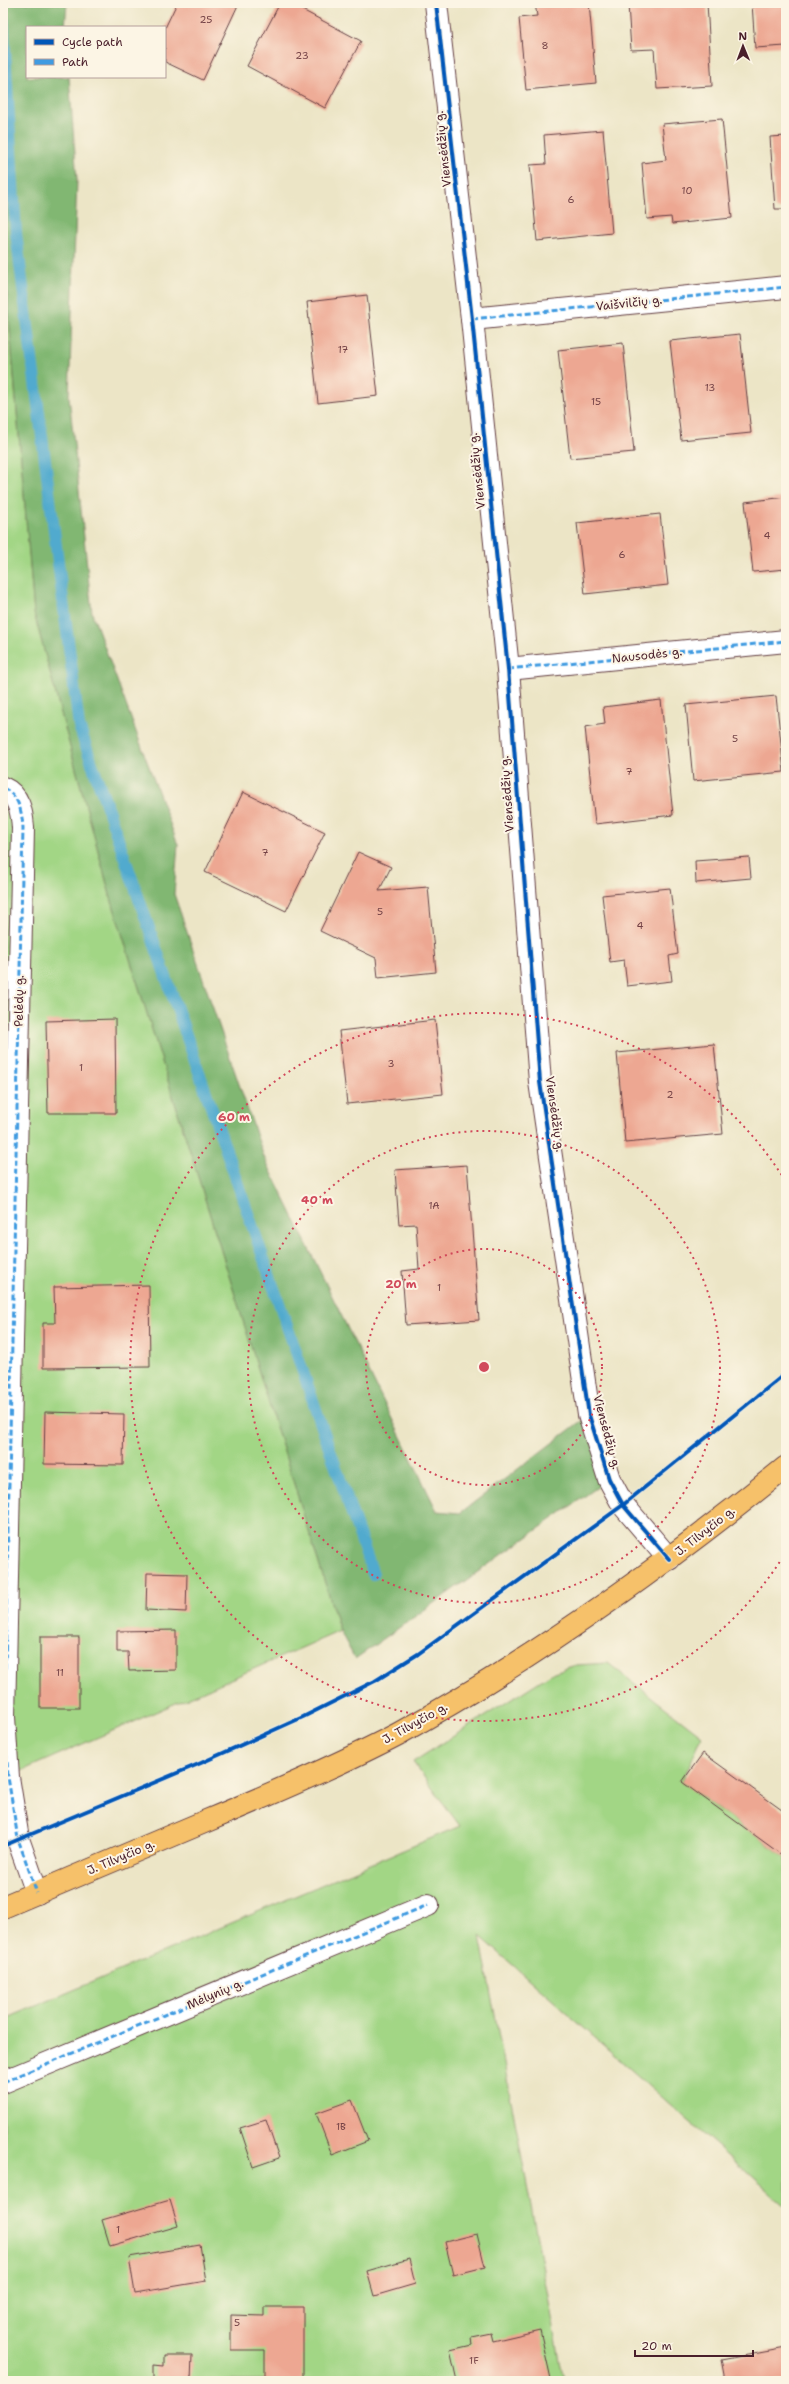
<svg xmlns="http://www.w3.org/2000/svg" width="789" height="2384" font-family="'Shantell Sans',sans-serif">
<rect width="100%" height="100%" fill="#fcf5e5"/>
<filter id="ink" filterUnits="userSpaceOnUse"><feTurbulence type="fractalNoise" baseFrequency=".025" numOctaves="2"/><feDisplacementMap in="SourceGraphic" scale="8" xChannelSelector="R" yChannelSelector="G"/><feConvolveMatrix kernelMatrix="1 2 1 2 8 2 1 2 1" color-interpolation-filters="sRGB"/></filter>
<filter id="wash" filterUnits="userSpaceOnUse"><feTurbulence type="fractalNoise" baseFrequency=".012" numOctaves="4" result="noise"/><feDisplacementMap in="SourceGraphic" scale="16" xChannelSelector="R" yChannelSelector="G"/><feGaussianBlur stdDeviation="0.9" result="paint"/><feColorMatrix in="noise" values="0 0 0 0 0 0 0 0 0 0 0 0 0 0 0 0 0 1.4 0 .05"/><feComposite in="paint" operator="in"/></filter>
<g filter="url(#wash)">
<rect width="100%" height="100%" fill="#ece5c6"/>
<g fill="#a2d685" stroke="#767a58">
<polygon points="3,246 34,613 110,895 340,1631 3,1779"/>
<polygon points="608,1663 702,1736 682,1782 786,1858 786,2207 480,1936 564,2381 3,2381 3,2020 460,1826 413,1762 554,1672 576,1665"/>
</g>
<polygon fill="#81b772" stroke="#666b4e" points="3,3 67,3 65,27 27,27 27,77 69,77 77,180 69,396 92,613 178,845 174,894 264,1157 437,1511 460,1513 589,1415 609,1479 355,1659 340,1631 110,895 34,613 3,246"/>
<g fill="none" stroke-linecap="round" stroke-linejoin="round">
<polyline stroke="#51aace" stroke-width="12" points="3,19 16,233 79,726 373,1574"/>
</g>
<g id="blocks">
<g fill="#eda792">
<polygon points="177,3 239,3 203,80 165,62 165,28"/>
<polygon points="280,3 289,3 361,41 325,108 247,66"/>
<polygon points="535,3 589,3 596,83 526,90 519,18 537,16"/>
<polygon points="646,3 707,3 712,86 657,89 654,49 631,50 628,4"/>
<polygon points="752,3 786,3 786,46 755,48"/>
<polygon points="722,119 732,218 672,224 671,217 647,219 642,163 666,160 662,124"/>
<polygon points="603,130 612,233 537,241 530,165 546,164 544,135"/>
<polygon points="786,136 786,209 775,209 770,137"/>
<polygon points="367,295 378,396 318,403 307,302"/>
<polygon points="740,334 751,433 681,440 670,341"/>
<polygon points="623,343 634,452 570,458 558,350"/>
<polygon points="786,497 786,569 753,572 745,502"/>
<polygon points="660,514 668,585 585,594 577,523"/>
<polygon points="776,696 784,772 693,781 686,705"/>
<polygon points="661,700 673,815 595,824 585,727 605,724 603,707"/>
<polygon points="243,792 325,832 286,911 205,872"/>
<polygon points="358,852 391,867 379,891 428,887 436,972 378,978 376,958 320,931"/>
<polygon points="749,857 751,878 696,883 695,861"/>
<polygon points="670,888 678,954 669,956 672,981 627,986 624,960 610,962 602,895"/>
<polygon points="115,1019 116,1113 48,1113 46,1021"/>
<polygon points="435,1020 443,1094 347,1104 339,1031"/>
<polygon points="714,1044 723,1134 625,1143 617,1053"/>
<polygon points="467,1165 479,1320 406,1325 402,1271 419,1269 416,1224 399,1225 395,1170"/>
<polygon points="149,1285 150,1367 43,1368 43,1323 55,1323 54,1287"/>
<polygon points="45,1412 124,1414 123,1465 44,1464"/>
<polygon points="147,1573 187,1574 186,1612 146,1610"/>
<polygon points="176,1630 176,1670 129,1671 128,1652 117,1652 117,1631"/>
<rect x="40" y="1637" width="39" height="71"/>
<polygon points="703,1753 786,1813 786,1858 682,1782"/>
<polygon points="352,2100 368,2141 332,2155 316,2113"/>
<polygon points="266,2120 279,2158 253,2167 240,2128"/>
<polygon points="170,2200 178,2226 110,2246 102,2220"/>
<polygon points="477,2234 485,2267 453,2275 445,2242"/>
<polygon points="200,2245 206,2281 135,2293 129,2257"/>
<polygon points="409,2259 415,2284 374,2296 367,2271"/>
<polygon points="264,2307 303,2307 303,2381 265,2381 265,2350 231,2350 231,2315 264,2316"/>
<polygon points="540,2330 551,2379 541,2381 457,2381 450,2350 472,2345 471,2337 491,2333 493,2341"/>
<polygon points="786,2348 786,2381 725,2381 721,2360"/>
<polygon points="164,2355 192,2355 191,2381 154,2381 154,2365 164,2366"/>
</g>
</g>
</g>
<g filter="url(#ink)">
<use href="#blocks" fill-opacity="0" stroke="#623d42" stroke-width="1"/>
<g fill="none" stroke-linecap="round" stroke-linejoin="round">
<g stroke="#623d42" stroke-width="24">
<g id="minor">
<polyline points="436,3 472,319 508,669 540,1082 589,1415 609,1479 623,1505 669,1559"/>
<polyline points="472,319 786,287"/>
<polyline points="508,669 786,641"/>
<path d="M3 788C19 795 22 812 23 828L4 1717 8 1777 18 1839 37 1893"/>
<polyline points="3,2082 428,1905"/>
</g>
</g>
<g stroke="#623d42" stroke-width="24">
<path id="major" d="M3 1907C70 1879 137 1851 204 1822 269 1795 335 1767 398 1734 536 1658 664 1566 786 1467"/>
</g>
<use href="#minor" stroke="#fff" stroke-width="22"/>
<use href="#major" stroke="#f6c16b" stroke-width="22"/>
<g stroke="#409be1" stroke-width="3" stroke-dasharray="6 3" stroke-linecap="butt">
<polyline points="472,319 786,287"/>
<polyline points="508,669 786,641"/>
<path d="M3 788C19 795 22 812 23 828L4 1717 8 1777 18 1839 37 1893"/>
<polyline points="3,2082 428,1905"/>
</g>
<g stroke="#fcf5e5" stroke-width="6">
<g id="cycleway">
<polyline points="436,3 472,319 508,669 540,1082 589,1415 609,1479 623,1505 669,1559"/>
<polyline points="3,1846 201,1763 303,1717 375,1681 418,1654 623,1505 786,1373"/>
</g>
</g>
<use href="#cycleway" stroke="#0057b8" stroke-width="4"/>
</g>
</g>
<g fill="none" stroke="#d1495b" stroke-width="2" stroke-dasharray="2 4">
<circle cx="484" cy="1367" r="118"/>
<circle cx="484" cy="1367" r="236"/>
<path d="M786 1552A354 354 0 1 1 786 1182"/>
</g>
<g text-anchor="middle" stroke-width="4" stroke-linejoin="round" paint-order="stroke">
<g font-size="10" fill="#734145">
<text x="206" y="23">25</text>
<text x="545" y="49">8</text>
<text x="302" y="59">23</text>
<text x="687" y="194">10</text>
<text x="571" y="203">6</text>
<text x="343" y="353">17</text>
<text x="710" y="391">13</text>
<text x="596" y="405">15</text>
<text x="767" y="539">4</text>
<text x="622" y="558">6</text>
<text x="735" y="742">5</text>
<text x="629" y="775">7</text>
<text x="265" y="856">7</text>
<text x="380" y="915">5</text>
<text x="640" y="929">4</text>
<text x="391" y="1067">3</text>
<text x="81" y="1071">1</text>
<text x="670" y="1098">2</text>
<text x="434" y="1209">1A</text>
<text x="439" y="1291">1</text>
<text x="60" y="1676">11</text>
<text x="341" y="2130">1B</text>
<text x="118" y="2233">1</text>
<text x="237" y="2326">5</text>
<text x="474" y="2364">1F</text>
</g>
<g font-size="12" fill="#4a1f2b" stroke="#fcf5e5">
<text transform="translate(443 149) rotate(-96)" y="4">Viensėdžių g.</text>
<text transform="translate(629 303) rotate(-6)" y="4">Vaišvilčių g.</text>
<text transform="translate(477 471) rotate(-96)" y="4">Viensėdžių g.</text>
<text transform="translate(647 655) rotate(-6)" y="4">Nausodės g.</text>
<text transform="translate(507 794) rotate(-94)" y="4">Viensėdžių g.</text>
<text transform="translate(19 1001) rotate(-89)" y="4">Pelėdų g.</text>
<text transform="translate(555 1114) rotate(82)" y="4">Viensėdžių g.</text>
<text transform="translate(607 1432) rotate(75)" y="4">Viensėdžių g.</text>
<text transform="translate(705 1531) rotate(-38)" y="4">J. Tilvyčio g.</text>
<text transform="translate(415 1723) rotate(-29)" y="4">J. Tilvyčio g.</text>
<text transform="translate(121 1857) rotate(-23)" y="4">J. Tilvyčio g.</text>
<text transform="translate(215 1994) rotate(-23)" y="4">Mėlynių g.</text>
</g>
</g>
<circle cx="484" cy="1367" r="6" fill="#d1495b" stroke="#fcf5e5" stroke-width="2"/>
<g font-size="12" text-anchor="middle" font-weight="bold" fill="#d1495b" stroke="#fcf5e5" stroke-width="4" stroke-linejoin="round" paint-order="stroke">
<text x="234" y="1121">60 m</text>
<text x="317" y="1204">40 m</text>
<text x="401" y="1288">20 m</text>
</g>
<rect width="789" height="2384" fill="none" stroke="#fcf5e5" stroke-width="16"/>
<rect x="26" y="26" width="140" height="52" fill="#fcf5e5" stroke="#b59f9b"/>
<rect x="34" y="39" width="20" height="6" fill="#0057b8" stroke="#b59f9b"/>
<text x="62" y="46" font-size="12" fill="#4a1f2b">Cycle path</text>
<rect x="34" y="59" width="20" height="6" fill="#409be1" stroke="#b59f9b"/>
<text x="62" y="66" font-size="12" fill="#4a1f2b">Path</text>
<g transform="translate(743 46) rotate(359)" stroke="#fcf5e5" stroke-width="3" paint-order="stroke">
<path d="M0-3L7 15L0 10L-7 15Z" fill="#4a1f2b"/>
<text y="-6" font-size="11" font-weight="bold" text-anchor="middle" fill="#4a1f2b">N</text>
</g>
<path d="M635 2350v6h118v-6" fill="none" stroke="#4a1f2b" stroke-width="2"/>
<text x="641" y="2350" font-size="12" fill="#4a1f2b" stroke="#fcf5e5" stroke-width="3" paint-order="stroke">20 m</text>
</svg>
